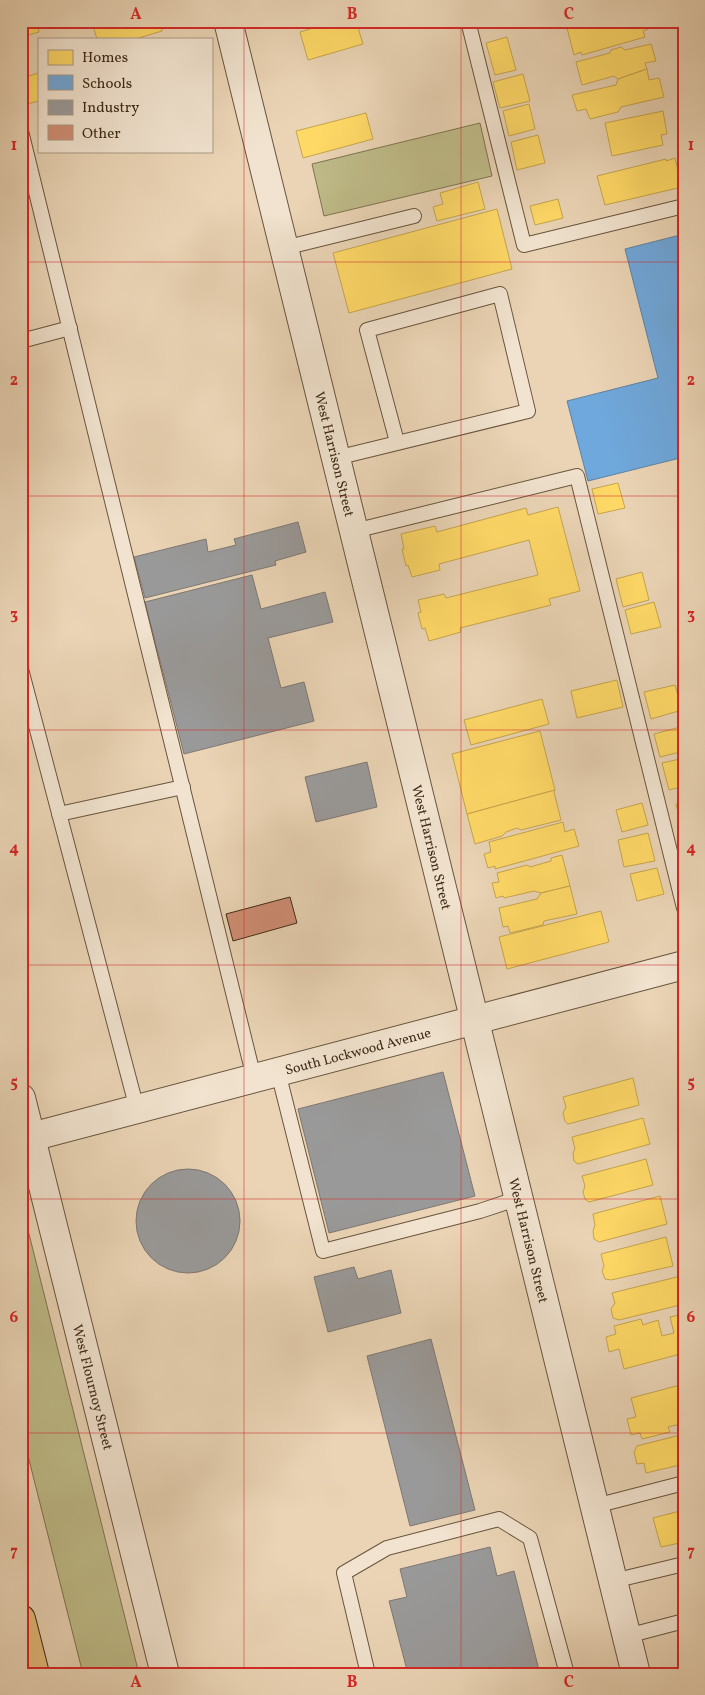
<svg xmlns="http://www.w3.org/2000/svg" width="705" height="1695" font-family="Vollkorn,serif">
<rect width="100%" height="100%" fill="#ead4b5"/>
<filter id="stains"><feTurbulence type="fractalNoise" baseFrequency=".004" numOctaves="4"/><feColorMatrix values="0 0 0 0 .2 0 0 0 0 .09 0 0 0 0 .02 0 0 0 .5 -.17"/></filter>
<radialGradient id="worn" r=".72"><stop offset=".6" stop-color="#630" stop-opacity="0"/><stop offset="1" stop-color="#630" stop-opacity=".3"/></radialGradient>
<g fill="#bebb88" stroke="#7e7350">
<polygon points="480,123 492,176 324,216 312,164"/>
<polygon points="21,1202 139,1674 83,1674 21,1428"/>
</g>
<g fill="#ffd966" stroke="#c5a54e">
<polygon points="21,21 36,21 39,32 21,37"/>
<polygon points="103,21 160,21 162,31 135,39 97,39 93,26 104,23"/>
<polygon points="337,21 356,21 363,44 308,60 300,32"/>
<polygon points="575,21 646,21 648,29 643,31 645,37 582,55 581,52 574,55 566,24"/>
<polygon points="507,37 516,70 495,75 486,43"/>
<polygon points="651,44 656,61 645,63 647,69 618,79 614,76 582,85 576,62 610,53 611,50 621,47 625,50"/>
<polygon points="647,69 649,80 659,78 664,97 621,107 618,112 590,119 586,109 577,111 572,95 616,85 618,79"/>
<polygon points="39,73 39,101 27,104 21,84 21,78"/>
<polygon points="523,74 530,101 500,108 493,82"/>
<polygon points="529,104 535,129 509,136 503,111"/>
<polygon points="663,111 667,134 661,135 663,145 612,156 605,123"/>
<polygon points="366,113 373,139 303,158 296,131"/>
<polygon points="538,135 545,163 517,170 511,142"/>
<polygon points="675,158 682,187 605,205 597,176 666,159 666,161"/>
<polygon points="478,182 485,209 437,221 433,207 443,204 440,193"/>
<polygon points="558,199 563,218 535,225 530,206"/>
<polygon points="497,209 512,269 349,313 333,253"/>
<polygon points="684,465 684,488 679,467"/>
<polygon points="618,483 625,508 598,514 592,489"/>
<polygon points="558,507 580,591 549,599 551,605 460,628 461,632 429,641 425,628 422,629 418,613 421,612 418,600 444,594 446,598 538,575 529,540 439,564 440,570 412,577 408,565 406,566 402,549 404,549 401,534 435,526 437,532 526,508 528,515"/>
<polygon points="684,553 684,570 680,554"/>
<polygon points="642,572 649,600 623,607 616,579"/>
<polygon points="654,602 661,627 631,634 625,610"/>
<polygon points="617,680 623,707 577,718 571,691"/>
<polygon points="675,685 682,710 651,719 644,692"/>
<polygon points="542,699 549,724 471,745 464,720"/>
<polygon points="684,726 684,751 660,757 654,734"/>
<polygon points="540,731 555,790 467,814 452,754"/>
<polygon points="684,758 684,786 669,790 662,763"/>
<polygon points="555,790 554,792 561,820 521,830 517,828 506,832 502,836 475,844 467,814"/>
<polygon points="642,803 648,825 622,832 616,810"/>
<polygon points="684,803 684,838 676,804"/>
<polygon points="563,822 565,832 574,829 579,846 495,869 495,866 488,868 484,854 491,852 489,842"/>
<polygon points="648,833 655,861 624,867 618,840"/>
<polygon points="562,855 570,886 541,893 534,891 504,898 503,896 496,898 492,883 499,882 497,873 527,865 530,867 551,861 551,858"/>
<polygon points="657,868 664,894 637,901 630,874"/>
<polygon points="570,886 577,914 544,921 543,925 510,933 508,926 503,927 499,908 537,899 541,893"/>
<polygon points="601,911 609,942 507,969 499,937"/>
<polygon points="684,1066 684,1085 678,1067"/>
<polygon points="633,1078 639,1105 568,1124 565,1121 563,1113 566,1107 563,1097"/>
<polygon points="643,1118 650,1144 578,1164 574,1161 573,1153 575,1149 572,1137"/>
<polygon points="646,1159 653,1185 589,1202 585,1199 583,1192 585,1186 582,1176"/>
<polygon points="660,1196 667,1224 599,1242 594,1239 593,1231 595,1225 593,1214"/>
<polygon points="666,1237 673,1266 611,1280 605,1279 602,1271 604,1266 601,1254"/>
<polygon points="681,1276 684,1285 684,1304 619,1320 613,1318 611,1309 615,1303 612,1293"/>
<polygon points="684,1314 684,1353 624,1369 619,1349 609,1352 606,1337 616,1334 614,1326 641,1319 643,1325 658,1320 662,1336 674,1333 670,1317"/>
<polygon points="684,1384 684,1423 668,1427 670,1432 642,1439 640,1433 631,1435 627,1419 636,1417 631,1398"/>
<polygon points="684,1434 684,1464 646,1473 644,1463 637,1464 634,1452 637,1446"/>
<polygon points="684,1510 684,1542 661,1547 653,1518"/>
</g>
<polygon fill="#6fa8dc" stroke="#6082a1" points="684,234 684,457 588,481 567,401 658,378 625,249"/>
<g fill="#999" stroke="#7e7872">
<polygon points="298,522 306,552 275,561 276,565 145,598 134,557 206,539 208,552 236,545 234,539"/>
<polygon points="252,575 261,609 325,592 333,622 268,638 281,688 304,682 314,721 184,754 145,602"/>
<polygon points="367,762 377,807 316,822 305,777"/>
<polygon points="443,1072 475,1196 329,1233 298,1109"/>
<circle cx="188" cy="1221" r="52"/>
<polygon points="354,1267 358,1279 391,1270 401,1313 328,1332 314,1277"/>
<polygon points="431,1339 475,1510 410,1526 367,1356"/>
<polygon points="490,1547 497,1576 514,1571 540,1674 408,1674 389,1601 407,1597 400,1569"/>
</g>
<polygon fill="#d08d74" stroke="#3e2b17" points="290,897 297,923 233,941 226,914"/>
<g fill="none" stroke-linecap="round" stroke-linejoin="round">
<g stroke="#69553e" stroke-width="16">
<g id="service">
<polyline points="468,21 524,245 684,206"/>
<polyline points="21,131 254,1078"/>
<polyline points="284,248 414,216"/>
<polyline points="21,341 70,328"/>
<polyline points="336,458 528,411 500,294 367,330 397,442"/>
<polyline points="354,531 577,476 684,908"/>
<polyline points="21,669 137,1109"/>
<polyline points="59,814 183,787"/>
<polyline points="278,1072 323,1251 480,1211 519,1198"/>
<polyline points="595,1506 684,1483"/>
<polyline points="613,1581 684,1564"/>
<polyline points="627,1636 684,1621"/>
<polyline points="368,1674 344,1573 387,1548 499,1519 530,1538 567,1674"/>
</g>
</g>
<g stroke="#69553e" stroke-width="30">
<g id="minor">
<path id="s1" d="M31 1137 684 965"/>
</g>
</g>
<g stroke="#69553e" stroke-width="30">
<g id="tertiary">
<path id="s2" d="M228 21 636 1674"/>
<path id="s3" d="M21 1098 165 1674"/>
</g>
</g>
<g stroke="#3e2b17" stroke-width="30">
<polyline id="motorway" points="21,1619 35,1674"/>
</g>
<use href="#service" stroke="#f1e3cf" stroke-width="14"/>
<use href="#minor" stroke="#f1e3cf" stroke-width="28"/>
<use href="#tertiary" stroke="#f1e3cf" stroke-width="28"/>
<use href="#motorway" stroke="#e5ba7a" stroke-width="28"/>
</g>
<path fill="none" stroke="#d62828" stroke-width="1" stroke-opacity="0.55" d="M244 21V1674M461 21V1674M21 262H684M21 496H684M21 730H684M21 965H684M21 1199H684M21 1433H684"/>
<g text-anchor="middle" stroke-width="5" stroke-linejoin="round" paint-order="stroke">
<g font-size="14" fill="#3e2b17" stroke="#f1e3cf">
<text dy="5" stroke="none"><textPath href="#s2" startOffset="446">West Harrison Street</textPath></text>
<text dy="5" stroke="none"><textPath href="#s2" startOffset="851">West Harrison Street</textPath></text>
<text dy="5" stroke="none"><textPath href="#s1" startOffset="338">South Lockwood Avenue</textPath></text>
<text dy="5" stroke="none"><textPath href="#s2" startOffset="1256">West Harrison Street</textPath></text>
<text dy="5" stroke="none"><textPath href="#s3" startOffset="298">West Flournoy Street</textPath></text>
</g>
</g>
<rect width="705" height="1695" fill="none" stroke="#ead4b5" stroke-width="55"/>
<rect x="38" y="38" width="175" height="115" fill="#f1e3cf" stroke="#a99985"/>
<rect x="48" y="50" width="25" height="15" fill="#ffd966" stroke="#a99985"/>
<text x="82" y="62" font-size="15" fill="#3e2b17">Homes</text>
<rect x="48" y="75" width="25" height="15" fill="#6fa8dc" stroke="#a99985"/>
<text x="82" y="88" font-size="15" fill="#3e2b17">Schools</text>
<rect x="48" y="100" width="25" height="15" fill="#999999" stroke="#a99985"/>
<text x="82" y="112" font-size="15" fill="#3e2b17">Industry</text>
<rect x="48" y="125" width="25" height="15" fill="#d08d74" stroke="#a99985"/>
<text x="82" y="138" font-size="15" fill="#3e2b17">Other</text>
<rect x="28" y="28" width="650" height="1640" fill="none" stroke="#d62828" stroke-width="2"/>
<g font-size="16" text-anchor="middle" font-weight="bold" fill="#d62828">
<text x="136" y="19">A</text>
<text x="352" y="19">B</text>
<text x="569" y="19">C</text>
<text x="14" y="150">1</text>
<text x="691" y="150">1</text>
<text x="14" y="385">2</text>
<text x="691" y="385">2</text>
<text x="14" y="619">3</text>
<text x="691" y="619">3</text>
<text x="14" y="853">4</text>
<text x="691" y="853">4</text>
<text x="14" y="1087">5</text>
<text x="691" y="1087">5</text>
<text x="14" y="1322">6</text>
<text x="691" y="1322">6</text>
<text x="14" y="1556">7</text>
<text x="691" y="1556">7</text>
<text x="136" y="1687">A</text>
<text x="352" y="1687">B</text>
<text x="569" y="1687">C</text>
</g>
<rect width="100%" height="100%" filter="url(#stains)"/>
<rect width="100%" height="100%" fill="url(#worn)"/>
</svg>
